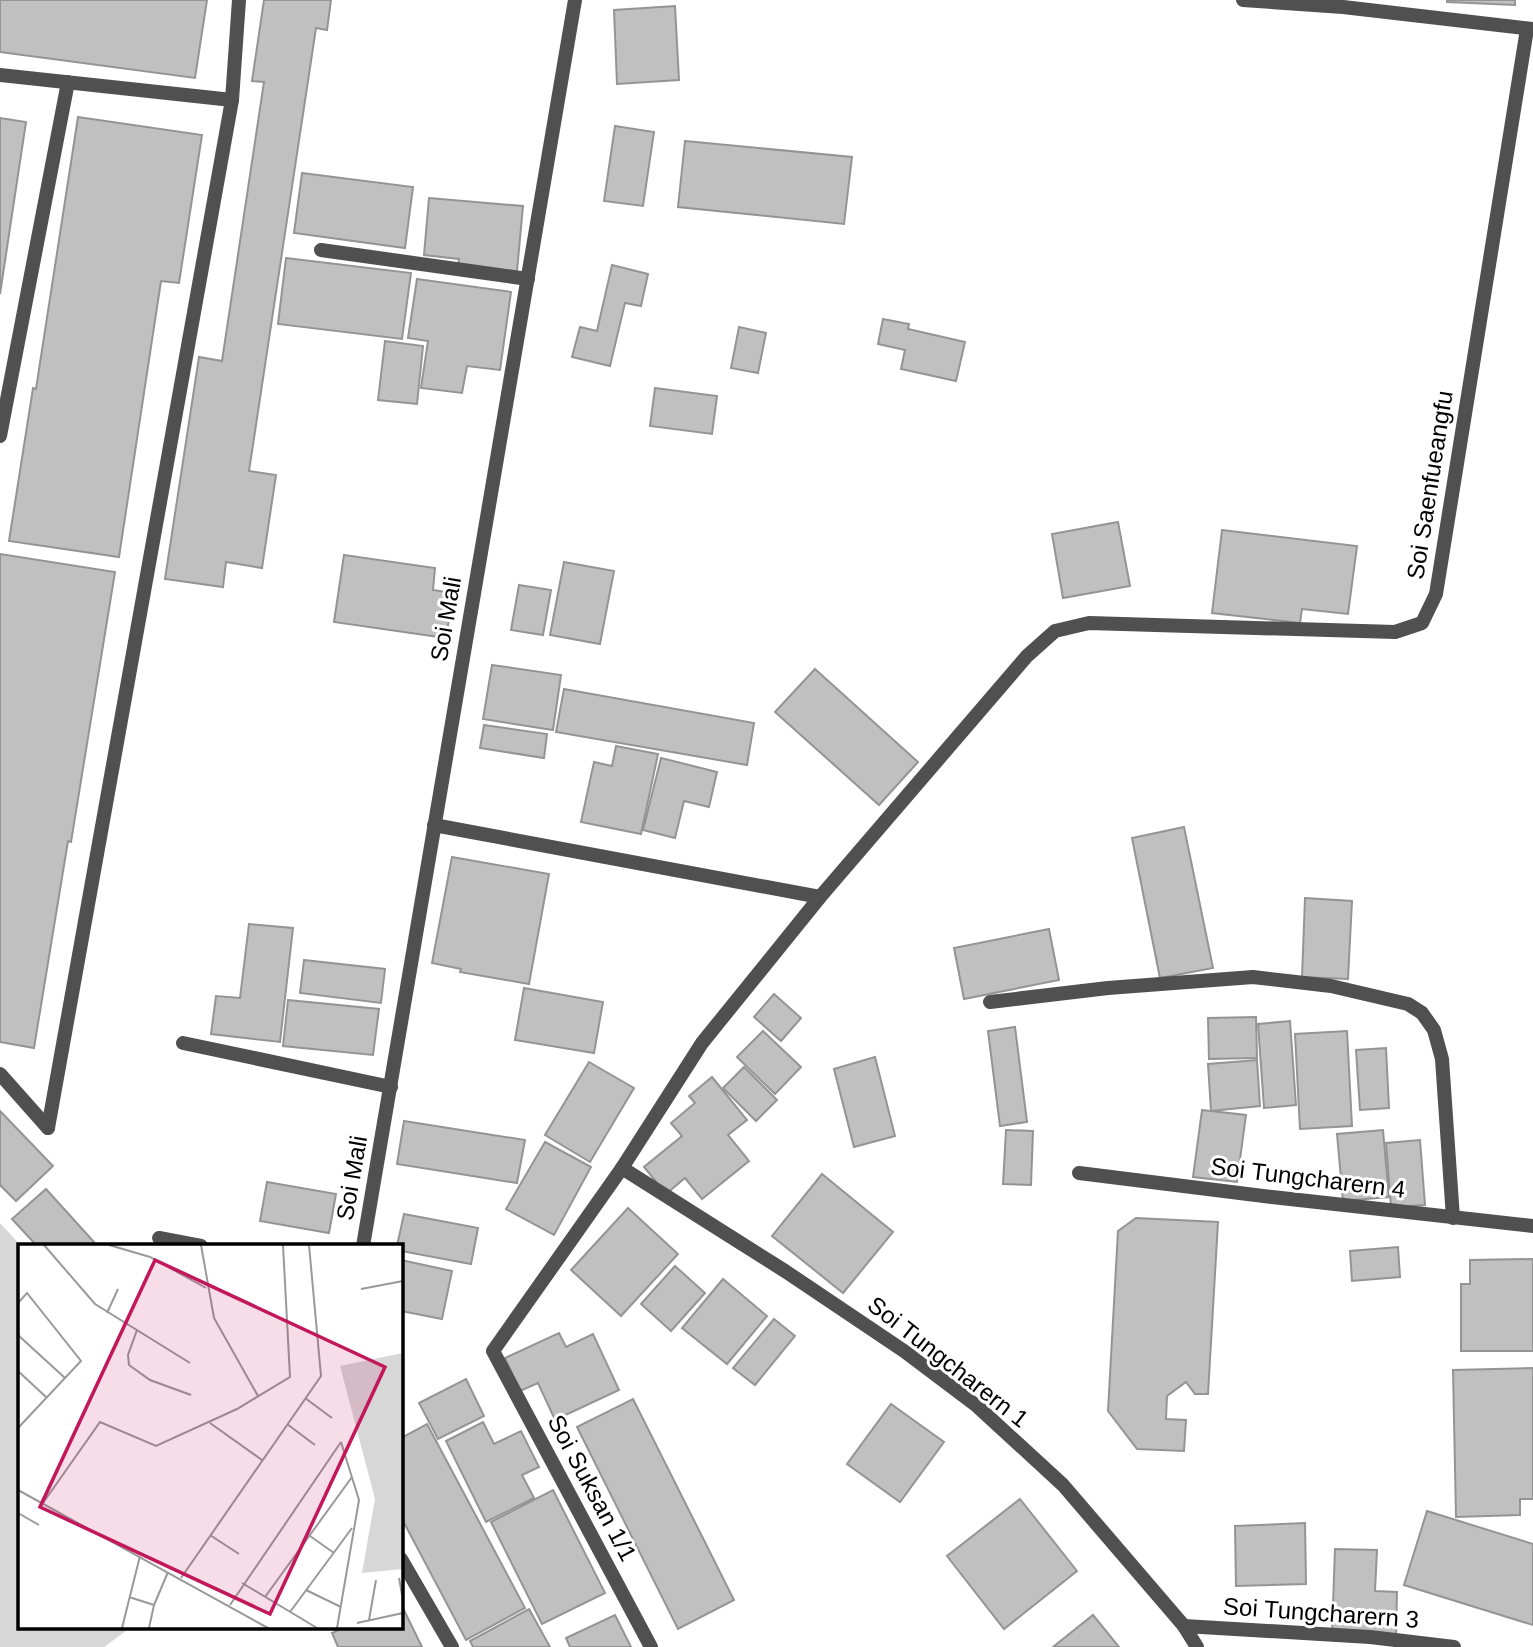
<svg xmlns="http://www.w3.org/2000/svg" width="1533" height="1647" font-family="Arial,sans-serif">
<rect width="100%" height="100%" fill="#fff"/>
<polygon fill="#d7d7d7" points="0,1223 21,1246 19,1628 130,1628 104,1647 0,1647"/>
<g fill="#c0c0c0" stroke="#949494" stroke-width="2">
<polygon points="0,0 207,0 195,78 0,52"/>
<polygon points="264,0 331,0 327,30 316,28 249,471 276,475 262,568 226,562 223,587 165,579 199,357 222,361 264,82 252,81"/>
<polygon points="1447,0 1515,0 1515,5 1447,2"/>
<polygon points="675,6 679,80 617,84 614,10"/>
<polygon points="78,117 202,135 179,283 161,281 119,557 9,541 33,388 36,389"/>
<polygon points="0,118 26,122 0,294"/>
<polygon points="615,126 654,132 643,206 604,201"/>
<polygon points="685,141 852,157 844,224 678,207"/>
<polygon points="302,173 413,187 405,248 294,233"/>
<polygon points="429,198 523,206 517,271 458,266 459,259 424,255"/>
<polygon points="286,258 411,273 402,339 278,324"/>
<polygon points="612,265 648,274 641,306 625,303 610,366 572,357 580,327 597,331"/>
<polygon points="417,279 511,292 500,370 467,366 462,393 421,388 428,341 408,338"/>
<polygon points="883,319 909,324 908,329 965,342 956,381 901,369 905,350 878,344"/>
<polygon points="739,327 766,333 758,373 731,368"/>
<polygon points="385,341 423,346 417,404 378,400"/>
<polygon points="655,388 717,396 712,434 650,426"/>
<polygon points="1118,522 1130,586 1063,598 1052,534"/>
<polygon points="1222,530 1357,546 1348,614 1302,609 1300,623 1212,613"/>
<polygon points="0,554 115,572 71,842 68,841 34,1048 0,1042"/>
<polygon points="344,555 435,568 433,590 453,593 446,638 334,622"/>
<polygon points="564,562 614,571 600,644 550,635"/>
<polygon points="519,585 551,590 543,635 511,630"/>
<polygon points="492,665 561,675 553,730 483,719"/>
<polygon points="815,669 918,762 879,805 775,712"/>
<polygon points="564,689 754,723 747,765 556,732"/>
<polygon points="484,725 547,734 544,758 480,748"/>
<polygon points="616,746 658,754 641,834 581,822 594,762 612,766"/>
<polygon points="661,758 717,772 709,807 684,801 675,838 643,830"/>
<polygon points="1184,827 1213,968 1160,978 1132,838"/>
<polygon points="452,857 549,874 529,984 460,972 461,969 432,963"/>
<polygon points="1305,898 1352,901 1348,979 1302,977"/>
<polygon points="249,924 293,928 280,1042 211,1034 216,996 240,998"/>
<polygon points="1049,929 1059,980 964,999 954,948"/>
<polygon points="304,960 385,969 381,1003 300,993"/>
<polygon points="524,988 603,1002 594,1053 515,1040"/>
<polygon points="774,994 801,1018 781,1041 754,1017"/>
<polygon points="288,1000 379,1009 373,1055 283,1046"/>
<polygon points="1256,1017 1257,1058 1209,1059 1208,1018"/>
<polygon points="1290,1021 1296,1105 1264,1108 1258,1024"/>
<polygon points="1015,1027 1027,1122 1000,1126 988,1031"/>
<polygon points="763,1031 801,1067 775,1094 737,1057"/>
<polygon points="1347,1031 1352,1126 1300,1129 1295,1034"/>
<polygon points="1386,1048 1389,1108 1360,1110 1356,1050"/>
<polygon points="875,1057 895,1136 854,1147 834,1069"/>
<polygon points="1257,1060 1260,1106 1211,1111 1208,1064"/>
<polygon points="589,1062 634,1088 590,1162 545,1135"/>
<polygon points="744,1067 777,1100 756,1121 723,1088"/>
<polygon points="712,1077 747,1120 728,1135 749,1161 702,1199 685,1178 666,1194 644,1167 682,1136 671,1123 695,1103 689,1096"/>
<polygon points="1202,1110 1246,1115 1237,1182 1193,1177"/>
<polygon points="0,1111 53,1166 16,1201 0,1185"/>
<polygon points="404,1121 525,1140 517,1183 397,1164"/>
<polygon points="1006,1130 1033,1131 1031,1185 1003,1184"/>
<polygon points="1383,1130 1389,1197 1343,1201 1337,1134"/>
<polygon points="1420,1140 1425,1205 1391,1207 1386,1143"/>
<polygon points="545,1142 591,1167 554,1235 506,1209"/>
<polygon points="822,1174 893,1232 843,1293 772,1236"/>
<polygon points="267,1182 336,1194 329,1233 260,1221"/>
<polygon points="46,1189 94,1242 90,1246 37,1246 12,1219"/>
<polygon points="628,1208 678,1254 621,1316 571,1270"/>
<polygon points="404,1214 478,1228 471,1264 401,1251 401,1246 397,1246"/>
<polygon points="1136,1218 1218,1222 1208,1394 1195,1394 1186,1382 1167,1396 1166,1419 1186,1420 1184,1451 1137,1449 1108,1411 1118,1231"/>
<polygon points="1398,1247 1400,1277 1352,1281 1350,1251"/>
<polygon points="1533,1259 1533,1351 1461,1351 1461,1284 1470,1284 1470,1260"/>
<polygon points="401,1260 452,1271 442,1319 401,1311"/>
<polygon points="675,1266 705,1293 671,1331 641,1304"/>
<polygon points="723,1279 767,1316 727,1364 682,1328"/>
<polygon points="774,1319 795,1336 755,1385 733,1368"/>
<polygon points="559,1333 566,1347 593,1334 619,1390 555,1420 538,1383 520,1391 505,1358"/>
<polygon points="1533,1368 1533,1499 1520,1499 1520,1515 1456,1517 1453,1370"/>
<polygon points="466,1379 484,1416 438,1439 419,1403"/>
<polygon points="633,1399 734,1600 678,1629 577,1427"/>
<polygon points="891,1404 944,1442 900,1502 847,1464"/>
<polygon points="483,1422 494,1444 521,1431 539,1467 522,1475 534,1498 486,1522 446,1441"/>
<polygon points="427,1424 525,1608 466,1640 401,1517 401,1438"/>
<polygon points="553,1490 605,1593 542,1624 491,1522"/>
<polygon points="1020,1499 1077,1571 1004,1629 947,1556"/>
<polygon points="1427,1511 1533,1544 1533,1625 1404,1585"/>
<polygon points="1305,1523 1306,1584 1236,1586 1235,1526"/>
<polygon points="1335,1549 1377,1550 1375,1591 1397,1592 1396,1635 1332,1633"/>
<polygon points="401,1604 422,1647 338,1647 332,1633 343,1628 401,1628"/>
<polygon points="529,1609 550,1647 473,1647 470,1641"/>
<polygon points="615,1615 631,1647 570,1647 566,1638"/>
<polygon points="1093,1615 1119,1647 1053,1647"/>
</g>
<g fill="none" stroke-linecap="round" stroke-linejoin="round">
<g stroke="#505050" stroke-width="14">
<polyline points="1243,0 1343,7 1533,29"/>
<polyline points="0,75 232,100"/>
<polyline points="321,250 528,279"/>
<polyline points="0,436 68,82"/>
<polyline points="434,825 820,897"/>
<polyline points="990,1002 1108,988 1253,977 1331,986 1408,1004 1422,1013 1434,1030 1442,1059 1453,1218"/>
<polyline points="183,1043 391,1087"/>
<polyline points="0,1074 48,1128"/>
<polyline points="48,1128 232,100 239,0"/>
<polyline points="622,1168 785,1271 904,1351 977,1406 1063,1485 1184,1626 1197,1647"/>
<polyline points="1079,1173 1272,1197 1533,1226"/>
<polyline points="159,1238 201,1246"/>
<polyline points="363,1246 575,0"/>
<polyline points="401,1559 452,1647"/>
<polyline points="1184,1626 1370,1637 1454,1647"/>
<polyline points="651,1647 493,1351 622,1168 702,1043 820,897 1027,656 1055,631 1089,623 1395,632 1422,623 1436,594 1527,29"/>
</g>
</g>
<g text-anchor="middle" stroke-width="6" stroke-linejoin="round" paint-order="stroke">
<g font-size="24" fill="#000" stroke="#fff">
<text transform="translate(1430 485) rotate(-81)" y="8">Soi Saenfueangfu</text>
<text transform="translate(446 619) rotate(-80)" y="8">Soi Mali</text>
<text transform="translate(352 1178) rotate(-80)" y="8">Soi Mali</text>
<text transform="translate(1308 1178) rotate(7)" y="8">Soi Tungcharern 4</text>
<text transform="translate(948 1362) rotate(38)" y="8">Soi Tungcharern 1</text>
<text transform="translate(592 1488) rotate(62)" y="8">Soi Suksan 1/1</text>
<text transform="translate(1321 1613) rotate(4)" y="8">Soi Tungcharern 3</text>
</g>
</g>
<g transform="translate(18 1244)">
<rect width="385" height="385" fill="#fff"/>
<path d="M385 109V325L344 329 357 255 322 122Z" fill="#d7d7d7"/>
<path fill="none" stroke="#999" stroke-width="2" d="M26 1 77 60 172 119M91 1 132 13 188 44M183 1 196 74 240 152M343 45 385 37M0 59 9 49 63 117 0 184M89 69 100 45M119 86 110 111 111 121 132 136 173 151M0 91 47 134M0 127 28 153M287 154 314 174M192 179 244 216M269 180 297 201M0 246 250 384M25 259 82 178 138 202 219 165 272 133 265 1M0 269 21 281M192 291 221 310M292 292 316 309M163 334 303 132 291 1M381 334 385 356M224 339 299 384M288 346 323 363M111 353 136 361 131 384M247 353 334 233M136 361 150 328M212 361 323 198M272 368 334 284M351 376 358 336M339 379 385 369M104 384 122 312M319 384 341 256 323 198"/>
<path fill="#c2185b" fill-opacity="0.15" stroke="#c2185b" stroke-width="3.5" d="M137 16 367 123 252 370 22 263Z"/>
<rect width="385" height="385" fill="none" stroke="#000" stroke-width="3.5"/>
</g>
</svg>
